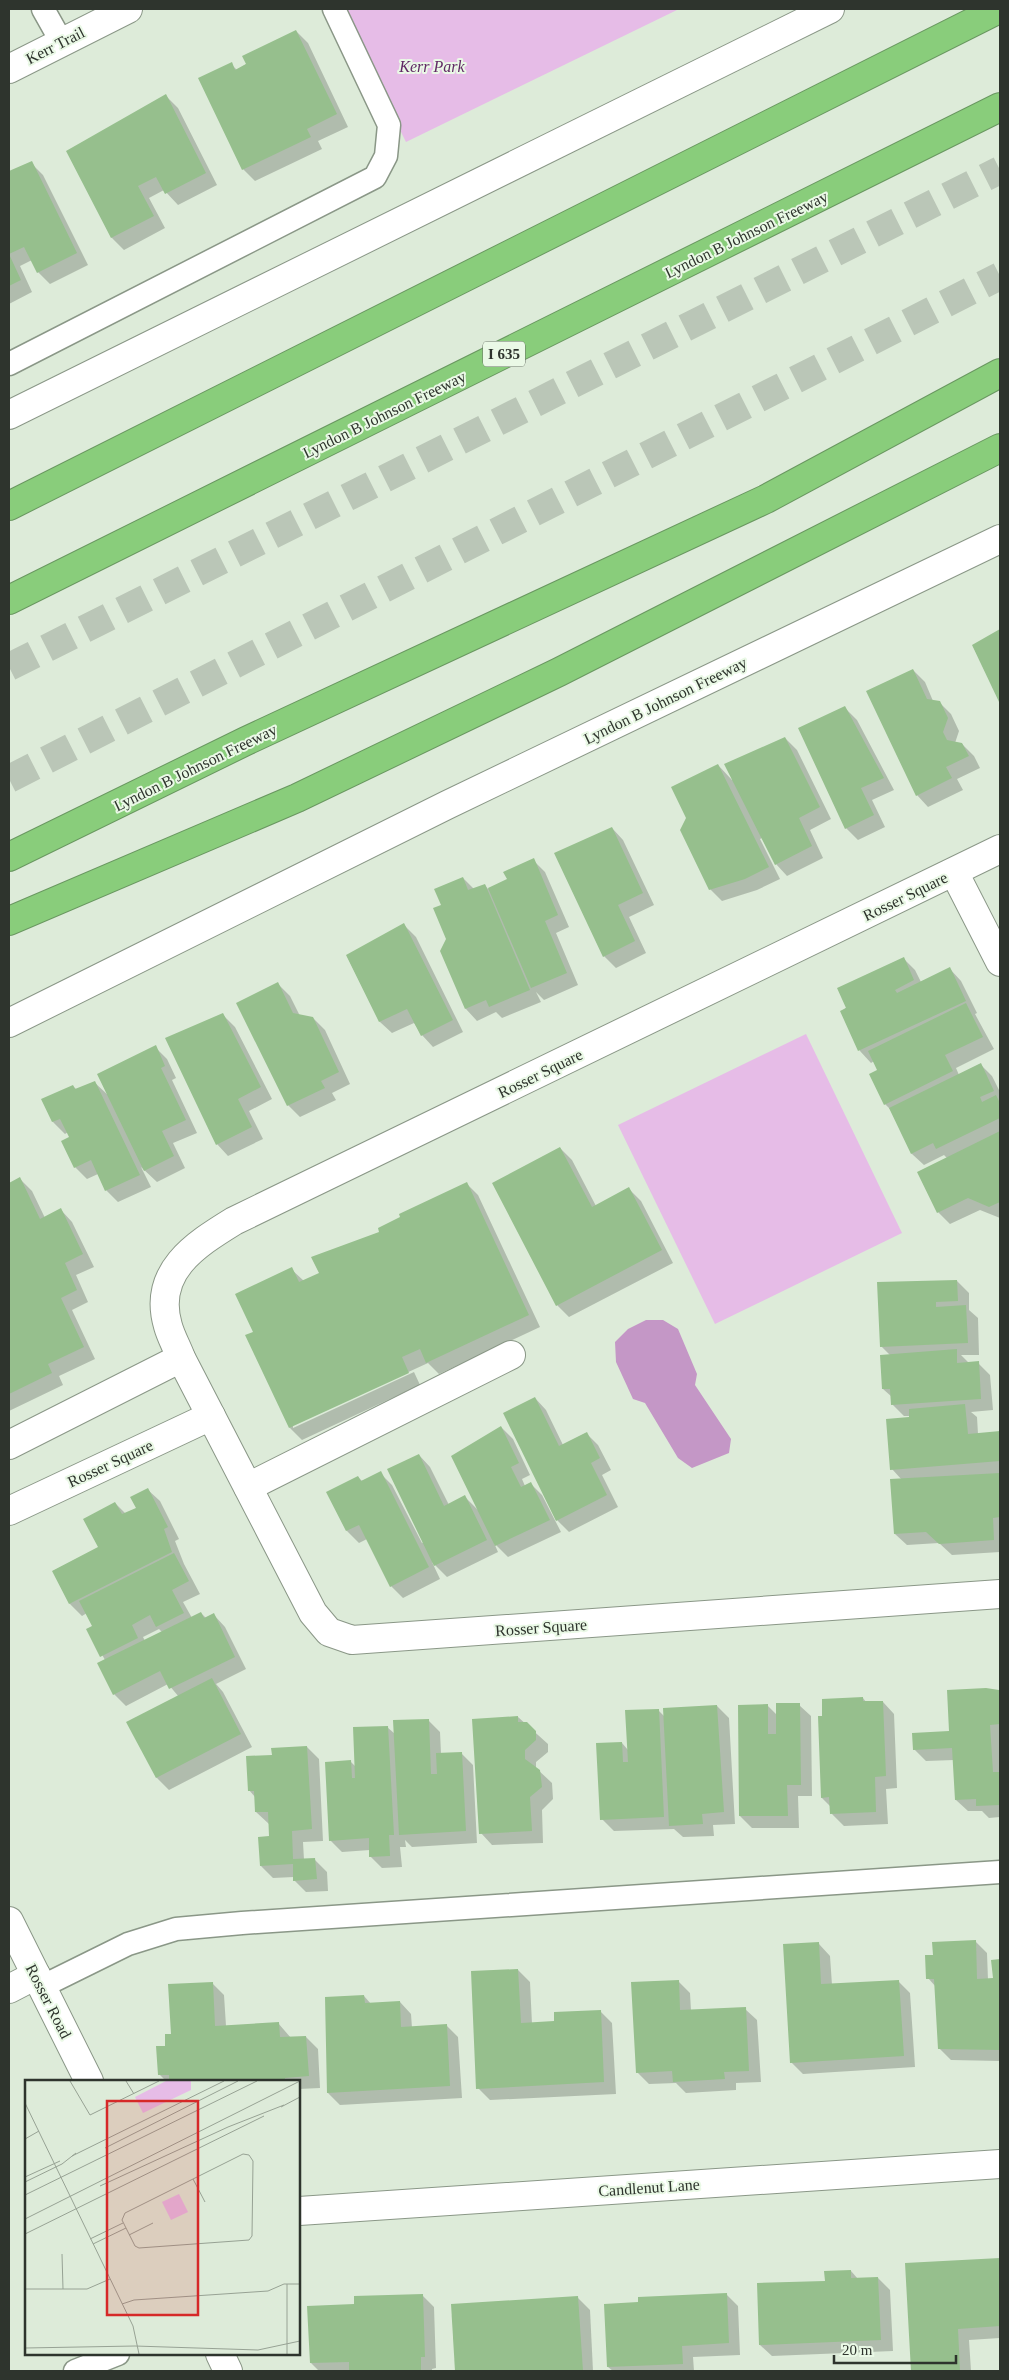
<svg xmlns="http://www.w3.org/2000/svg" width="1009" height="2380" font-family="Georgia,serif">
<rect width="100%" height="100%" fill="#ddebd9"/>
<g fill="#e6bce7">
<polygon points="340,9 679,9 406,142"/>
<polygon points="806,1034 902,1233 715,1324 618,1125"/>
</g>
<polygon fill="#c497c6" points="646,1320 663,1320 678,1329 697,1374 695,1385 731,1439 729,1453 692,1468 678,1458 645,1403 633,1399 616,1362 615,1342 628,1329"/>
<g fill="#0003" fill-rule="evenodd">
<polygon points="296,31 308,43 348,127 318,141 322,149 255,181 243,169 231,64 237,70"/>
<polygon points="166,96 178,108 217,185 178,205 164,190 149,198 165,228 124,250 112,238 68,152"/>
<polygon points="31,163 43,175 88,265 50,284 38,272 32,260 20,266 32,292 9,304 9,172"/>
<polygon points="1000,631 1000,702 973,646"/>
<polygon points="913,670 925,682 933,701 939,702 951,714 959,731 955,743 962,744 974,756 980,768 957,779 963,790 928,807 917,795"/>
<polygon points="845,708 857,720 894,790 872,800 885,827 858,840 846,828"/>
<polygon points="785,738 797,750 831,819 810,830 823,858 787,876 776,864 762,838 760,839 780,879 757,890 722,901 710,889 718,765 732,780"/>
<polygon points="612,828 623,840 654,905 629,917 646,953 616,968 604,956"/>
<polygon points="533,860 545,872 569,927 556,933 578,985 544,1000 536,992 541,1002 502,1018 496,1012 477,1021 466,1009 447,939 442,906 463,878 474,889 485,885 488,889 508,880"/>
<polygon points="404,925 416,937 463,1032 433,1047 422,1035 414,1023 392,1033 380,1022 347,956"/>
<polygon points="903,958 915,970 921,982 950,969 961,981 977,1013 975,1014 994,1049 956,1068 959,1075 980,1064 992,1076 1000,1092 1000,1218 980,1210 950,1224 938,1212 947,1158 944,1155 924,1165 912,1154 892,1111 885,1104 878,1071 874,1061 871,1063 860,1051 841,1012"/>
<polygon points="278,984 290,996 300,1016 313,1018 325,1030 350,1084 332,1093 336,1100 300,1117 288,1105"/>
<polygon points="223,1015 235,1027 272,1099 249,1111 263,1139 228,1156 217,1144"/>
<polygon points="155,1047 167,1059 176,1078 172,1080 197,1133 173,1143 185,1168 157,1182 141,1167 151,1187 118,1202 106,1190 98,1174 87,1179 75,1167 70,1137 68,1132 65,1134 53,1122 43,1100 73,1086 77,1090 94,1082 109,1096"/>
<polygon points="560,1148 572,1160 596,1206 629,1189 641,1201 673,1263 569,1317 557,1305"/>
<polygon points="20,1179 32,1191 45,1218 61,1210 72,1222 94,1267 76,1275 88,1302 72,1310 95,1359 59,1376 63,1385 9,1411 9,1184"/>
<polygon points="467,1184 478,1195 540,1327 439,1374 428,1363 293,1425 293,1428 414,1372 420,1385 302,1440 290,1428 247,1336 254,1332 291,1269 304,1281 321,1273 381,1233"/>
<polygon points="957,1281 969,1293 969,1310 978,1318 979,1355 961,1355 968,1362 978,1363 990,1375 993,1410 971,1412 977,1417 978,1434 1000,1433 1000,1552 952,1555 939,1543 907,1545 895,1534 902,1480 892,1469 912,1418 911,1416 904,1416 892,1404 892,1397 883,1389 890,1355 881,1346"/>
<polygon points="535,1398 546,1410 563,1445 586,1433 598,1445 611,1470 602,1475 618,1507 569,1532 557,1520"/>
<polygon points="501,1427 513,1439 530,1475 522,1479 525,1486 531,1484 542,1495 561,1532 508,1557 494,1543 498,1552 447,1577 432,1562 440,1579 403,1598 391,1586 367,1539 359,1543 347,1531 328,1493 358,1477 362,1481 380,1473 392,1485 422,1543 424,1542 419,1455 430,1467 449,1505 465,1497 480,1512"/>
<path d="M148 1490 160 1501 179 1539 175 1541 184 1564 200 1594 183 1602 192 1618 201 1613 206 1618 214 1615 225 1627 246 1669 216 1684 223 1692 252 1747 169 1790 157 1778 128 1723 179 1697 168 1684 126 1706 114 1694 105 1660 88 1629 94 1627 87 1613 82 1616 70 1604 53 1571 100 1547 115 1503 126 1514 137 1508ZM159 1629 162 1632 145 1641 143 1637Z"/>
<polygon points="999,1692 1000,1817 989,1818 982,1811 968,1811 956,1800 954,1760 926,1761 914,1749 951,1732"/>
<polygon points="863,1698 866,1702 883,1702 894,1714 897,1788 886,1789 888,1824 844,1826 832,1814 831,1807 822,1798 823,1717"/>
<polygon points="767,1705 777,1715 799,1705 811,1716 812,1796 798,1796 799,1828 752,1828 740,1816"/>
<polygon points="717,1706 729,1718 735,1824 713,1825 714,1836 683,1837 674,1829 614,1831 602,1819 622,1743 628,1750 658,1710 665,1717"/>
<polygon points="518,1717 548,1744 548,1752 536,1762 536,1768 552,1783 553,1799 542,1810 543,1843 492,1845 481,1833"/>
<polygon points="428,1720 440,1732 441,1754 461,1753 473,1765 477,1843 412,1847 405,1840 406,1847 400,1847 402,1867 382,1868 370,1856 370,1850 342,1852 330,1840 350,1761 356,1767 387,1727 395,1734"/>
<polygon points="307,1747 319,1759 323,1841 303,1842 304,1860 315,1860 327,1872 328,1891 306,1892 294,1880 294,1877 273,1878 261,1866 260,1838 270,1837 269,1824 256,1812 255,1797 249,1790 273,1756"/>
<polygon points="975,1941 987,1953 988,1980 994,1979 993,1961 1000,1961 1000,2061 951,2060 939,2048 936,1987 928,1978 934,1956"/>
<polygon points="819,1944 830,1956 832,1985 898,1981 910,1993 915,2067 803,2074 791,2062"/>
<polygon points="518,1970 530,1982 532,2024 555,2023 600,2011 612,2023 616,2094 490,2100 478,2088"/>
<polygon points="678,1981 690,1993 691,2011 745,2009 757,2020 761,2082 736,2083 736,2090 686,2093 676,2083 649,2084 637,2072"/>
<polygon points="212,1983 224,1995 226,2026 278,2023 291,2038 306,2037 318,2049 320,2088 299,2089 299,2081 166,2081 159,2074 172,2035"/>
<polygon points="364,1996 371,2004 400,2002 411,2014 412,2028 446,2025 458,2037 462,2098 340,2105 328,2093"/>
<polygon points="1000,2259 1000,2338 969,2340 971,2371 912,2371 907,2264"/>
<polygon points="851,2271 858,2279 878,2278 890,2290 893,2351 772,2356 760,2345 826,2282"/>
<polygon points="726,2294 738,2306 740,2355 693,2357 694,2371 613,2371 608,2367"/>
<polygon points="422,2295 434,2307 436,2368 432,2369 432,2371 319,2371 311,2363 355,2306"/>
<polygon points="578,2298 590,2310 593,2371 456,2371 452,2305"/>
</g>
<g fill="#96bf8d">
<polygon points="296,30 337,114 307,129 311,137 242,170 198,78 232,62 235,70 246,64 242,56"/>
<polygon points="166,94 206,173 165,194 156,177 138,186 154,216 111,238 66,151"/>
<polygon points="32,161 77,253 37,273 24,247 9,254 21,280 9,286 9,171"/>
<polygon points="1000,629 1000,704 972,645"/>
<polygon points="913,669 927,699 940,701 948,718 943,732 947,740 962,743 969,756 946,767 952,778 916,796 866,691"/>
<polygon points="845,706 884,778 861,788 874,815 845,829 798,728"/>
<polygon points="785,737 820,807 799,818 812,846 775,865 724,764"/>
<polygon points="718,764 769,867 745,879 709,890 680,830 686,818 671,787"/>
<polygon points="612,827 643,893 618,905 635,941 603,957 554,853"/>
<polygon points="534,858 558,915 545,921 567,973 531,988 488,888 507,879 503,872"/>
<polygon points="463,877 468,890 485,884 530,990 489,1007 486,1000 465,1009 440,951 446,939 433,908 441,905 434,889"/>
<polygon points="404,923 453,1020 421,1036 407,1009 379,1022 346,955"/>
<polygon points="904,957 914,980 895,990 897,993 950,967 966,1001 858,1051 840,1011 846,1008 837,988"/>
<polygon points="278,982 293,1013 313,1017 339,1072 321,1081 325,1088 287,1106 236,1003"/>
<polygon points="966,1003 983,1037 945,1055 953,1071 884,1105 869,1074 877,1070 868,1051"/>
<polygon points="223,1013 261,1087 238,1099 252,1127 216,1145 165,1038"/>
<polygon points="156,1045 165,1066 161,1068 186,1120 162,1131 174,1156 144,1171 97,1074"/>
<polygon points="981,1063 994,1091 980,1097 982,1102 996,1095 1000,1103 1000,1118 936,1149 933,1143 911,1154 889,1108"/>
<polygon points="95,1081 140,1175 105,1191 91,1160 74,1168 61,1141 69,1137 60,1119 52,1122 41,1099 73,1085 75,1089"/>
<polygon points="1000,1131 1000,1202 989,1207 968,1198 937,1213 917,1172"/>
<polygon points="560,1147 592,1207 629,1187 662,1250 556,1306 492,1183"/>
<polygon points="20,1177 40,1219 61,1208 83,1254 65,1263 77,1290 61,1298 84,1347 48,1364 52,1373 9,1394 9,1183"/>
<polygon points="467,1182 529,1315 426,1363 420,1349 402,1357 409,1373 289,1428 245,1335 253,1332 235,1294 292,1267 299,1282 319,1273 311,1257 379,1232 378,1228 400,1217 399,1214"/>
<polygon points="957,1280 958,1301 936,1302 936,1307 966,1305 968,1343 880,1347 877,1282"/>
<polygon points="957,1349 957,1363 979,1361 981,1399 891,1405 890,1389 882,1389 880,1355"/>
<polygon points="535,1397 559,1446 587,1432 600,1458 591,1463 607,1495 556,1521 503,1413"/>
<polygon points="965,1404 968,1434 1000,1431 1000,1461 890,1470 886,1419 909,1417 909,1409"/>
<polygon points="501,1426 519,1463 511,1467 521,1487 531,1482 550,1520 495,1546 451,1456"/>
<polygon points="419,1454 444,1506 465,1495 487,1540 434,1566 387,1469"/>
<polygon points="381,1471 429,1567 390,1587 359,1525 346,1531 326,1492 358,1476 361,1481"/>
<polygon points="1000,1473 1000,1517 993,1518 994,1540 939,1544 926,1532 894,1534 890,1479"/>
<polygon points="148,1488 168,1527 164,1529 172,1552 69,1604 52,1571 98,1547 83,1519 115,1502 122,1514 136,1508 130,1497"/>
<polygon points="174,1553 189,1581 172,1590 184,1613 156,1627 150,1615 132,1625 138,1638 100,1657 86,1629 92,1626 79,1601"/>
<polygon points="201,1612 204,1618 214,1613 235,1657 169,1689 160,1671 113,1695 97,1663"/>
<polygon points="212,1678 241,1734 156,1778 126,1722"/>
<polygon points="986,1688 999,1690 1000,1724 990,1725 993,1772 1000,1772 1000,1805 976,1806 976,1799 955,1800 952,1748 913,1750 912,1733 949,1731 947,1690"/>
<polygon points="863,1697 863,1701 883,1701 886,1776 875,1777 876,1812 830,1814 829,1797 821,1798 818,1716 822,1716 822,1699"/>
<polygon points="776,1703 800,1703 801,1785 787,1785 788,1816 739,1816 738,1705 768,1704 768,1734 776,1734"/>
<polygon points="717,1705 724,1812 702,1814 703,1824 669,1826 663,1708"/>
<polygon points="659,1709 664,1817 600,1820 596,1743 622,1742 623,1762 628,1762 625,1710"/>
<polygon points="518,1716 518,1722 527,1722 536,1731 536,1740 525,1750 525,1759 540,1770 542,1787 530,1797 532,1831 479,1834 472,1719"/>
<polygon points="429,1719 431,1774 437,1774 436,1753 462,1752 466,1831 399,1835 393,1720"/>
<polygon points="388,1726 394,1835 389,1835 390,1856 369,1857 369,1838 329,1841 325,1762 351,1760 352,1778 355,1778 353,1727"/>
<polygon points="307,1746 312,1829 292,1831 293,1859 315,1858 317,1879 293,1881 293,1864 260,1866 258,1837 269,1836 268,1812 255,1812 254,1791 248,1791 246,1756 272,1755 271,1748"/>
<polygon points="976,1940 977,1979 993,1978 991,1960 1000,1959 1000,2050 938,2049 934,1979 926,1979 925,1955 933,1955 932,1942"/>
<polygon points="819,1942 821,1984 899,1980 904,2056 790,2063 783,1944"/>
<polygon points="518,1969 521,2023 554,2021 554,2012 601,2010 604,2082 476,2089 471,1971"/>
<polygon points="679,1980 680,2010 746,2007 749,2071 724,2072 725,2079 673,2082 672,2071 636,2073 631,1982"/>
<polygon points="213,1982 215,2026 279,2022 280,2037 306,2036 309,2076 285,2078 285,2081 169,2081 169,2075 158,2075 156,2046 165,2046 165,2034 171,2034 168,1984"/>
<polygon points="364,1995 365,2003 400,2001 401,2027 447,2024 450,2086 327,2093 325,1997"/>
<polygon points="1000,2258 1000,2326 958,2329 960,2371 911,2371 905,2263"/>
<polygon points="851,2270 851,2278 878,2277 881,2340 759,2345 757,2283 825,2281 824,2271"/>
<polygon points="727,2293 729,2343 682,2346 683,2364 607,2367 604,2304 638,2302 638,2297"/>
<polygon points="423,2294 425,2357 421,2357 421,2371 349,2371 349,2362 310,2363 307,2306 354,2304 354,2296"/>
<polygon points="578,2296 583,2371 455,2371 451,2304"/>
</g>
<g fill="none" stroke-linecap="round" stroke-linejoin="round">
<g stroke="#bac6b7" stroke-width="28" stroke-dasharray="28 14" stroke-linecap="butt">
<polyline points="9,667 1000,170"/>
<polyline points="9,779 1000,276"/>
</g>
<g stroke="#8a9787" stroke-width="25">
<g id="lane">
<polyline points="43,9 61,41"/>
<polyline points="9,364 375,177 386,156 389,125 334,9"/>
<polyline points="43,1986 128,1944 176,1929 242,1923 1000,1872"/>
<polyline points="75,2371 118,2354"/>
</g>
</g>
<g stroke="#8a9787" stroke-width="30">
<g id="street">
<polyline points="9,69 128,9"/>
<path d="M1000 849 234 1221C195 1245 152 1272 168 1326 171 1337 177 1347 181 1358L313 1613 329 1632 352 1640 1000 1594"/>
<polyline points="954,872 1000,962"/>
<polyline points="9,1445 181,1358"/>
<polyline points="248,1487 511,1355"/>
<polyline points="9,1511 211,1416"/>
<polyline points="9,1989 36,1975"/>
<polyline points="299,2211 1000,2164"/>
</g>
</g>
<g stroke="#8a9787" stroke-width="30">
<g id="secondary">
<polyline points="9,415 830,9"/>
<polyline points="9,1023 447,805 1000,539"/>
<polyline points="9,1921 89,2081"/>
<polyline points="220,2354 228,2371"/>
</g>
</g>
<g stroke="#699760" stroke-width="30">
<g id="highway">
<polyline points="9,506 999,9"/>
<polyline points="9,600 1000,107"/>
<polyline points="9,857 246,741 766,499 1000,373"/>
<polyline points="9,921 297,798 559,672 1000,448"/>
</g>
</g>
<use href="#lane" stroke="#fff" stroke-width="22"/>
<use href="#street" stroke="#fff" stroke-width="28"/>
<use href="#secondary" stroke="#fff" stroke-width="28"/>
<use href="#highway" stroke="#89cd7b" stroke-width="28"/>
</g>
<g text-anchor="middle" stroke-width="4" stroke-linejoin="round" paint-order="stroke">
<rect fill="#eaf9e6" stroke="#666f64" stroke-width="1" x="483" y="341.5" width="42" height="25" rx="4"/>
<g font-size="15" font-weight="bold" fill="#2e342d">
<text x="504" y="359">I 635</text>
</g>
<g font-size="16" fill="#2e342d" stroke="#eaf9e6">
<text transform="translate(55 45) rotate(-27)" y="6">Kerr Trail</text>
<text transform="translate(746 234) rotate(-26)" y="6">Lyndon B Johnson Freeway</text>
<text transform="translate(384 414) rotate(-26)" y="6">Lyndon B Johnson Freeway</text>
<text transform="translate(665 700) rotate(-26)" y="6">Lyndon B Johnson Freeway</text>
<text transform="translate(195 767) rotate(-26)" y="6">Lyndon B Johnson Freeway</text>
<text transform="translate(905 896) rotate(-26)" y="6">Rosser Square</text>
<text transform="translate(540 1073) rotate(-26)" y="6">Rosser Square</text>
<text transform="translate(110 1463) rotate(-25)" y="6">Rosser Square</text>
<text transform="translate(541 1627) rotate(-4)" y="6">Rosser Square</text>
<text transform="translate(49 2001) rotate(63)" y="6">Rosser Road</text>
<text transform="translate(649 2187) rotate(-4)" y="6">Candlenut Lane</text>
</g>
<g font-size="16" font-style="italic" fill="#612a65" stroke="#eaf9e6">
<text x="432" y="72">Kerr Park</text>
</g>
</g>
<g transform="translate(25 2080)">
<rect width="275" height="275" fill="#ddebd9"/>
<path d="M141 1H166V10L118 33 110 17ZM154 114 163 132 146 140 137 122Z" fill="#e6bce7"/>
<path fill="none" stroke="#97a294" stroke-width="1" d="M45 1 65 35 134 1M101 1 109 14M0 23 108 246 114 274M256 27 275 17M0 59 14 51M80 68 213 1M218 74 224 75 228 81 227 156 224 160 114 168 110 166 97 140 100 133ZM47 76 199 1M0 97 35 81M168 99 180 122M0 102 37 84 51 73M75 106 203 47 259 25M0 115 232 1M0 139 275 1M0 154 239 36M104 155 128 143M65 159 98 143M68 164 101 148M37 174 38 209M0 209H62L85 199M97 224 109 220 243 211 259 204H275M0 268 110 266 233 270 275 261M262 274V204"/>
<path fill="#d62828" fill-opacity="0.15" stroke="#d62828" stroke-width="2.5" d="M82 21H173V235H82Z"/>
<rect width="275" height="275" fill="none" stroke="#2e342d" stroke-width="2.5"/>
</g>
<rect width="1009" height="2380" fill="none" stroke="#2e342d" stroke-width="20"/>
<path d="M834 2355v8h122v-8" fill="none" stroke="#2e342d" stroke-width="2.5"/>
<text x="842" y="2355" font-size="15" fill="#2e342d" stroke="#eaf9e6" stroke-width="4" paint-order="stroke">20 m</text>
</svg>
